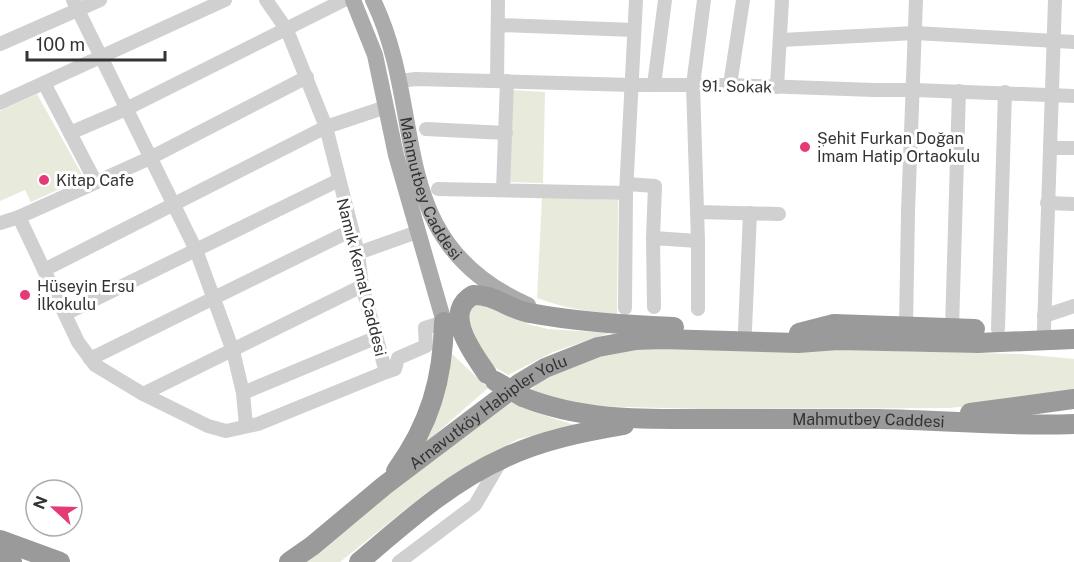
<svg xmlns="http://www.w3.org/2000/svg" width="1074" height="562" font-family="'Public Sans',sans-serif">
<rect width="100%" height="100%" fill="#fff"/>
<g fill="#e8eadb">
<polygon points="510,90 545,92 543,183 507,182"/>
<polygon points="37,94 84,178 31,202 25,190 0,201 0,111"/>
<path d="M542 197 618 200 617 314C589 312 564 308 537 298Z"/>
<polygon points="478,302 531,325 548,329 610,333 553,352 508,375 493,366 475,348 466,309"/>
<polygon points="730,347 1021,354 1074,359 1074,394 1019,402 948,408 704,409 587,406 555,400 531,390 538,383 562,368 621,350"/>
<polygon points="450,352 488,388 416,451"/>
<polygon points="509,401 549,417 578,426 518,439 426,493 340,562 301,562 395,486"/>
</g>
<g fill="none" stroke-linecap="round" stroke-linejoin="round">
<g stroke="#d0d0d0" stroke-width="14">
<polyline points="73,0 196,250 233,351 243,393 246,426"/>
<polyline points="498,25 634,30"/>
<polyline points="781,40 915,33 1074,42"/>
<polyline points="0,44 100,0"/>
<polyline points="497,80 498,0"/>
<polyline points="399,81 416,79 632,85 730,85 874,90 914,90 1074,96"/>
<polyline points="44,83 95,181"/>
<polyline points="654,85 665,0"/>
<polyline points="730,85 743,0"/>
<polyline points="777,87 782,0"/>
<polyline points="0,103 225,0"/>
<polyline points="426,129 506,133"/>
<polyline points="70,133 126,109 344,0"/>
<polyline points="1050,148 1074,148"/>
<polyline points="627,184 655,186 653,238"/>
<polyline points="438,189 626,193"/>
<polyline points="503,190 507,81"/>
<polyline points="1047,203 1074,204"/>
<polyline points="697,212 779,214"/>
<polyline points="19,217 78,342 95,365 143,394 208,426 226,431 258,424 386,372 362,286 358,253 326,127 287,30 266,0"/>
<polyline points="0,223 19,217 150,158 307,77"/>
<polyline points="358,253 417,232"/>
<polyline points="44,270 326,127 386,107"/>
<polyline points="654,307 653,238 698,241"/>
<polyline points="625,308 626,193 636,0"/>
<polyline points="698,309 698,241 693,85 704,0"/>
<polyline points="65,314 339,180"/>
<polyline points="1044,316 1074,306"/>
<polyline points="906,327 908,212 916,0"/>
<polyline points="952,329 959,91"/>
<polyline points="998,329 1005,92"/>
<polyline points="1044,329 1055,0"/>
<polyline points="745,330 750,213"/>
<polyline points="90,359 352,230"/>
<polyline points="386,372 395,369 398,358 426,346 425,328 444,322"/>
<polyline points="243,393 375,338"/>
<polyline points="143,394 362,286"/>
<polyline points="399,562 475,505 502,459"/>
</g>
<g stroke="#ababab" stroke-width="16">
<polyline points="353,0 375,55 396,155 444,322"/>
<path id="s1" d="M373 0C429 115 382 241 528 305"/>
</g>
<g stroke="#9a9a9a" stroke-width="20">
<polyline points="799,333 834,324 975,329"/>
<path d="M487 374C474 354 441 313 473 295 494 294 510 310 530 313 577 322 626 325 674 327"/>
<path id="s2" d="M523 397C585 422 650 419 715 419 770 419 824 419 879 419 944 420 1009 427 1074 424"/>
<polyline points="970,413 1074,399"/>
<path d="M396 471C430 424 443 379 444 322"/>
<polyline points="0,540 60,562"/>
<polyline points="0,557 12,562"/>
<path id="s3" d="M289 562 312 546 385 485 520 383 545 368 598 347 636 340 662 339 798 343 838 340 978 343 1074 339"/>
<path d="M359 562C404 524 450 482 504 458 542 440 583 432 624 425"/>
</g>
<polyline stroke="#9a9a9a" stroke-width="20" points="495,381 523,397"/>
</g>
<g fill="#e63978" stroke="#fff" stroke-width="2">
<circle cx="805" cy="147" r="6"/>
<circle cx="44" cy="180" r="6"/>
<circle cx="25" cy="295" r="6"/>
</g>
<g text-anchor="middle" stroke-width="6" stroke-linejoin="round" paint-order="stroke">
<g font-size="16" fill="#333" stroke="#fff">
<text transform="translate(737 86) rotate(1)" y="6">91. Sokak</text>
<text dy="6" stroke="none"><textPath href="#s1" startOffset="198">Mahmutbey Caddesi</textPath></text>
<text transform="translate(362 277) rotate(76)" y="6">Namık Kemal Caddesi</text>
<text dy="6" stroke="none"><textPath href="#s3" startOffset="250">Arnavutköy Habipler Yolu</textPath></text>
<text dy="6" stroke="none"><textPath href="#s2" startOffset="348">Mahmutbey Caddesi</textPath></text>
</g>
<g font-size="16" fill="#333" stroke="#fff" text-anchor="start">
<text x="817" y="144">Şehit Furkan Doğan<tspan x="817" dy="18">İmam Hatip Ortaokulu</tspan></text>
<text x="56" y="186">Kitap Cafe</text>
<text x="37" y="292">Hüseyin Ersu<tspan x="37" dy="18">İlkokulu</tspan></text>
</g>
</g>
<g transform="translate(54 508) rotate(292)"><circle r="28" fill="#ffffff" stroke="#adadad" stroke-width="1.5"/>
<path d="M0-4.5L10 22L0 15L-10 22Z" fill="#e63978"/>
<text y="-9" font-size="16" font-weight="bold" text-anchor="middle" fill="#333333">N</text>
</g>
<path d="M27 51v9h138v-9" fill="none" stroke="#333333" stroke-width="3"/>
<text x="36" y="51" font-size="18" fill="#333333" stroke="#ffffff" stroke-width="4.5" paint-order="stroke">100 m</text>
</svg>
